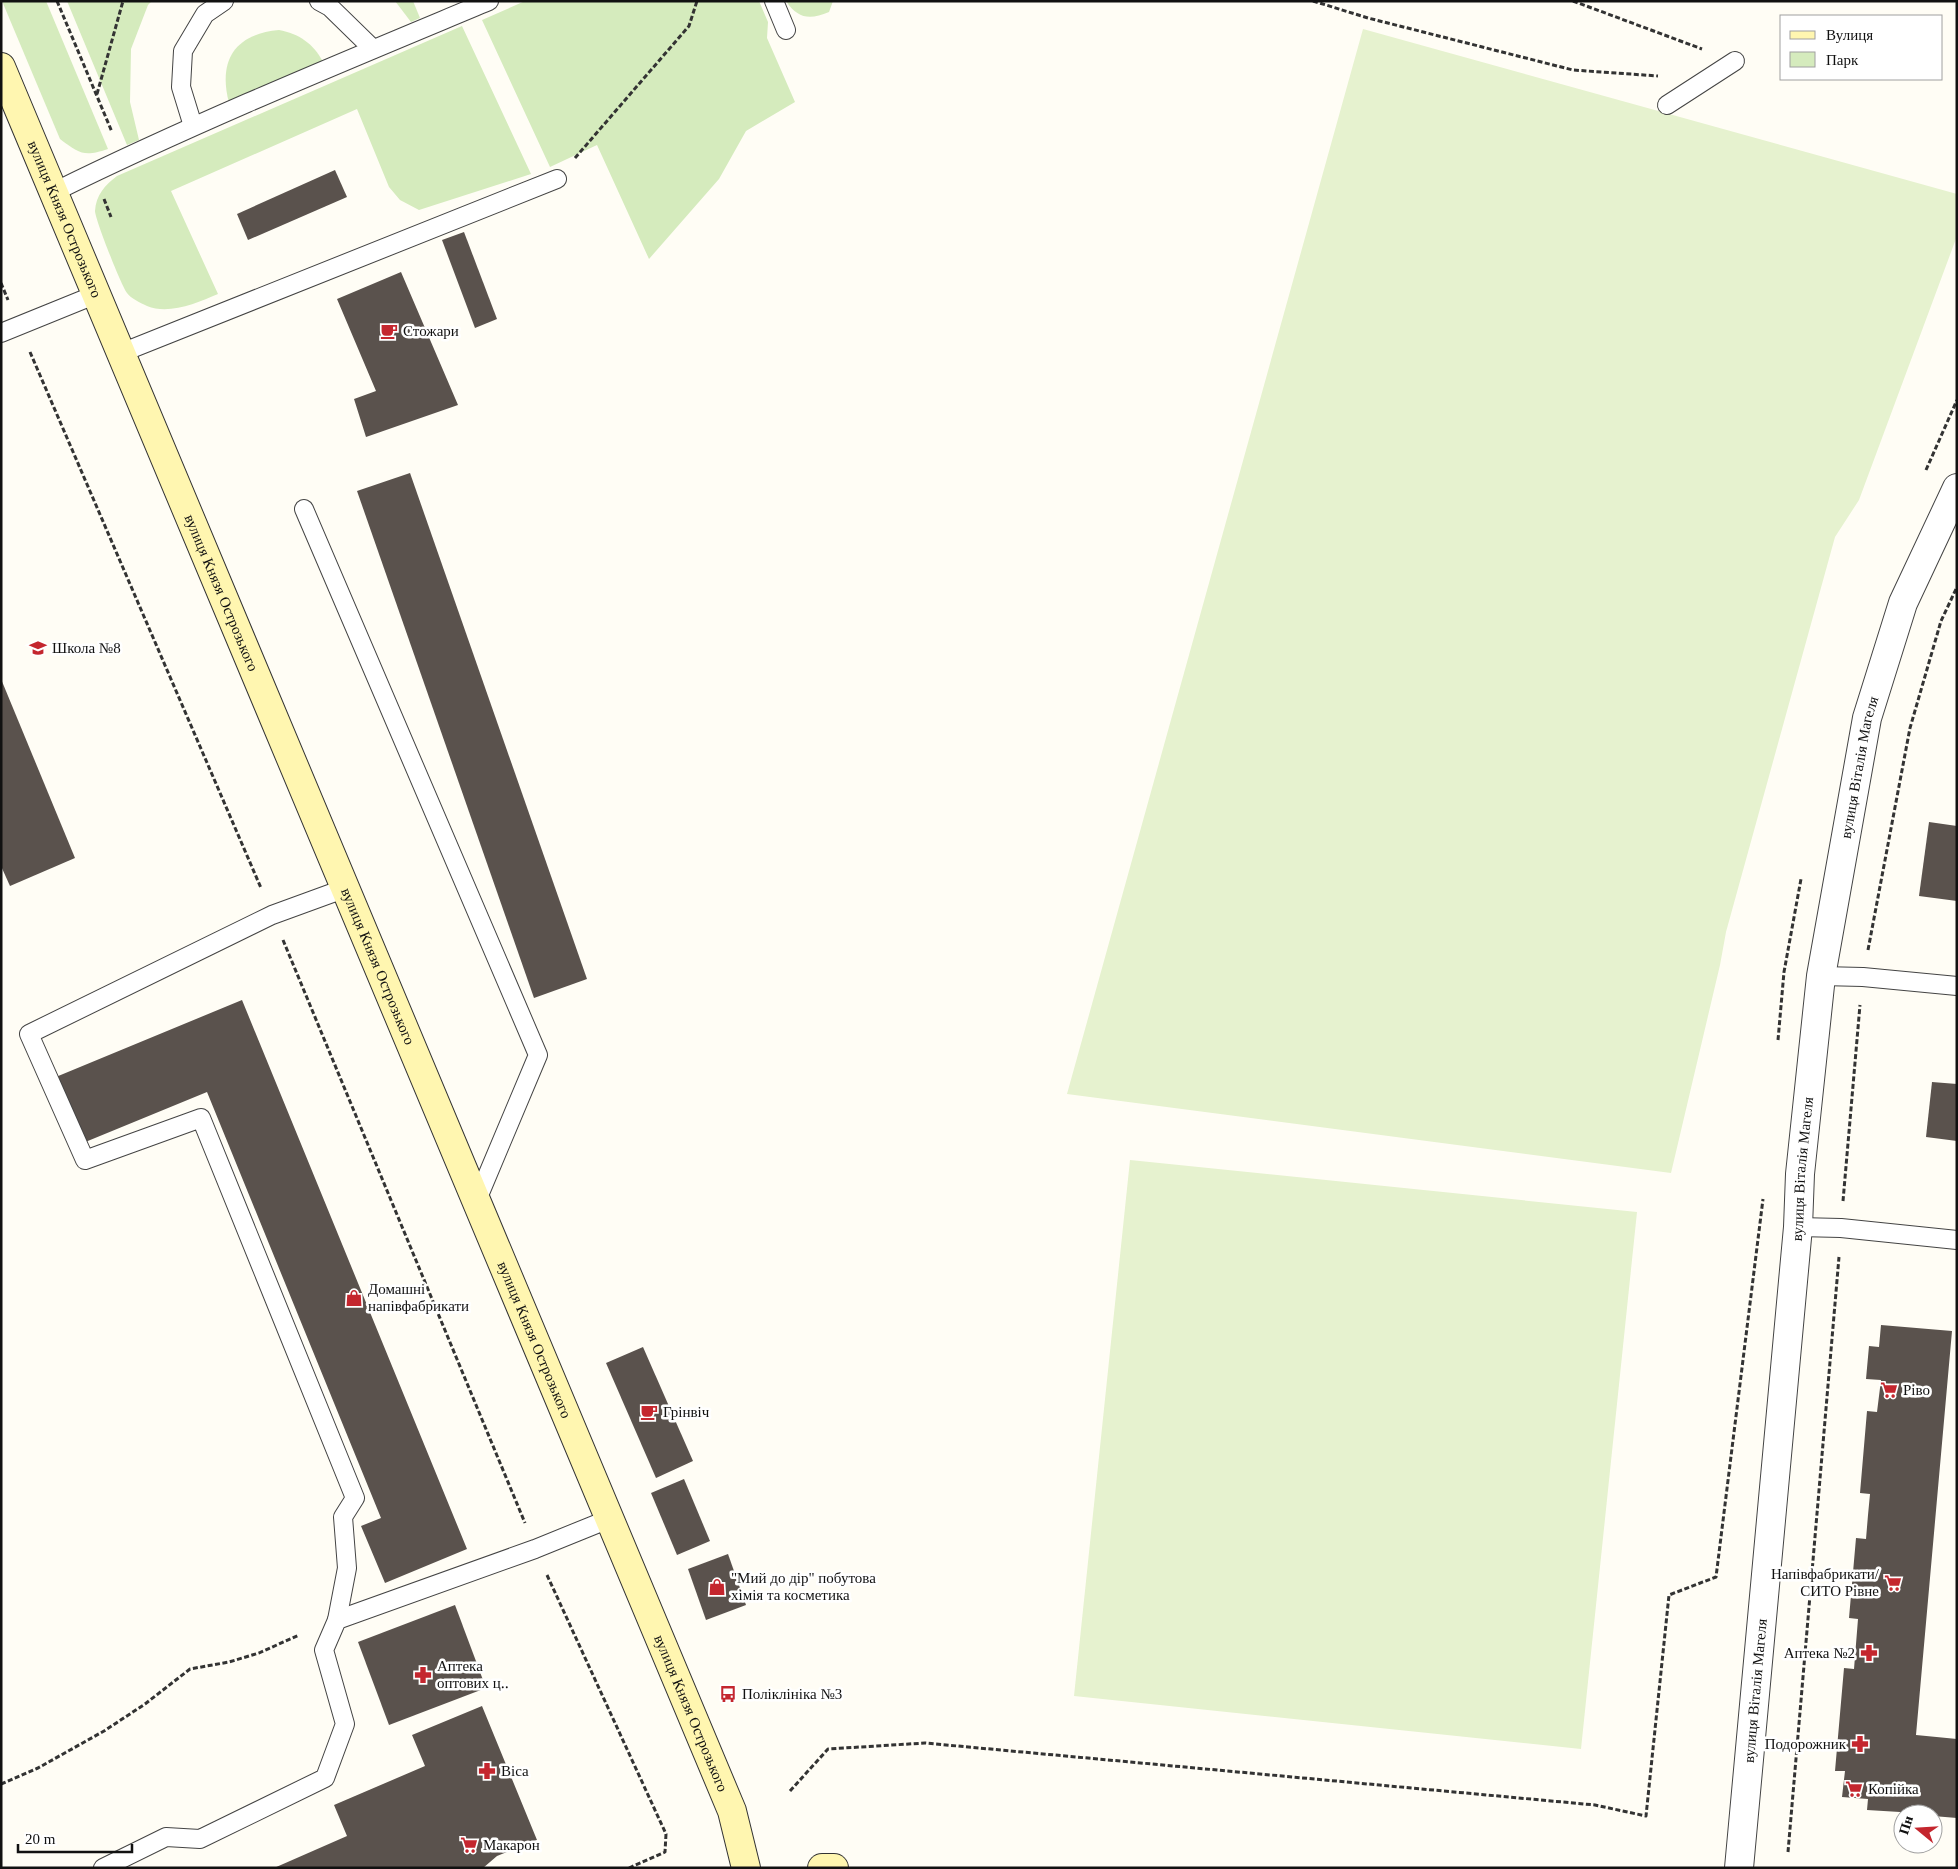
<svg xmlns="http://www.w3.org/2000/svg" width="1958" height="1869" font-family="'Times New Roman',serif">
<rect width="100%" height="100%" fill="#fffdf5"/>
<g fill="#d5ebbd">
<path d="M2 1H46L108 149C84 157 80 154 60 139Z"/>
<polygon points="67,1 152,1 148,5 131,49 130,102 139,140 127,145"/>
<polygon points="395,1 413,1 420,18 411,22"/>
<polygon points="525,1 759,1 768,22 767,38 795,102 746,131 719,179 649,259 597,145 550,167 482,20"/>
<path d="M786 1H833L829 12C810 20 798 19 786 1Z"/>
<path d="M462 26 531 174 419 210 400 200 389 187 357 109 171 191 218 294C197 303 169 315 147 306 141 303 130 298 127 293 121 285 95 219 95 211 96 195 105 185 117 176Z"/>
<path d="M279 30C299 34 313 43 323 62L229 103C218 61 234 34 279 30Z"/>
</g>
<g fill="#e6f2cf">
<polygon points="1363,29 1957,194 1957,236 1859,500 1835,537 1726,932 1720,965 1671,1173 1067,1094"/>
<polygon points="1130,1160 1637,1212 1581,1749 1074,1696"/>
</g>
<g fill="#5a524d">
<polygon points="335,170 347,197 248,240 237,214"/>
<polygon points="464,232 497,319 475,328 442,240"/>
<polygon points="401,272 458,405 366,437 354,399 376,391 337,299"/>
<polygon points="410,473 587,979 534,998 357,491"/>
<polygon points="1,679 75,858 10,886 1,866"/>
<polygon points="1929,822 1957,826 1957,901 1919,896"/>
<polygon points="242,1000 467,1549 385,1583 361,1526 381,1518 207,1092 78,1145 51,1079"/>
<polygon points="1932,1082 1957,1084 1957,1141 1926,1137"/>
<polygon points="1881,1325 1952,1331 1916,1735 1957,1739 1957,1818 1933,1816 1933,1814 1867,1810 1868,1799 1842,1797 1845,1771 1835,1771 1844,1668 1854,1669 1858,1619 1849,1618 1856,1538 1866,1539 1868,1515 1870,1494 1860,1493 1867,1411 1877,1412 1881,1380 1866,1379 1869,1346 1879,1347"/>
<polygon points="643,1347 693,1461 656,1478 606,1363"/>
<polygon points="684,1479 710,1541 677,1555 651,1493"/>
<polygon points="728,1554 746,1605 706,1620 688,1569"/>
<polygon points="455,1605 486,1688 389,1725 358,1642"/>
<polygon points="482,1706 537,1840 497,1856 483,1868 274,1868 347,1836 334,1805 425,1766 412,1735"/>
</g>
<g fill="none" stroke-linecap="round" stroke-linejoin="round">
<g stroke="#444" stroke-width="20">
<g id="lane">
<polyline points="319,1 330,7 373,49"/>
<polyline points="774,1 786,30"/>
<polyline points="1667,105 1735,61"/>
<polyline points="193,126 181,87 183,51 205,14 224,1"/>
<path d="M54 192C196 122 343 62 489 1"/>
<polyline points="1,333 97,294"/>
<polyline points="121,353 557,179"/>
<polyline points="304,509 538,1055 477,1200"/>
<polyline points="1821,976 1863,977 1957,986"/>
<polyline points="1798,1227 1841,1228 1957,1240"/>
<polyline points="337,1620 347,1568 343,1517 355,1498 201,1118 85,1160 29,1034 272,915 346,888"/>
<polyline points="103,1868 166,1837 200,1839 325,1778 345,1724 324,1650 337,1620 535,1549 609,1519"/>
</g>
</g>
<g stroke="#444" stroke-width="30">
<g id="street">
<path id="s1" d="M1739 1868 1798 1227 1800 1174 1821 976 1867 718 1903 603 1957 488"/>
</g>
</g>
<g stroke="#333" stroke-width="30">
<g id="secondary">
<path id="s2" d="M1 67 732 1811 746 1868"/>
<polyline points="822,1868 834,1868"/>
</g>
</g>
<g stroke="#333" stroke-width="3" stroke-dasharray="5 2.5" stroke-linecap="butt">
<polyline points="57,1 112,132"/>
<polyline points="1313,1 1368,18 1573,70 1658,76"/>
<polyline points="1573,1 1702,49"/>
<polyline points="97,94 123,1"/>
<polyline points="575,158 689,26 697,1"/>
<polyline points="104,199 111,217"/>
<polyline points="1,283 8,300"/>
<polyline points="30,352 261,888"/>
<polyline points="1926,470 1957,400"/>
<polyline points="283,940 525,1523"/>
<polyline points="1868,950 1910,728 1941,621 1957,587"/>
<polyline points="1778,1040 1784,972 1801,879"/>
<polyline points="1843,1201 1860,1005"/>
<polyline points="547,1575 666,1834 665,1852 629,1868"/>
<polyline points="1,1784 38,1768 104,1731 145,1704 190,1669 229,1662 259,1653 299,1635"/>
<polyline points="790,1791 828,1749 925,1743 1595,1805 1646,1816 1669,1595 1716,1577 1763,1199"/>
<polyline points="1788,1852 1839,1257"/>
</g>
<use href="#lane" stroke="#fff" stroke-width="18"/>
<use href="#street" stroke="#fff" stroke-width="28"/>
<use href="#secondary" stroke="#fff6b0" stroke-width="28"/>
</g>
<defs>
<g id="cafe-bare" transform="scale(1.35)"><path d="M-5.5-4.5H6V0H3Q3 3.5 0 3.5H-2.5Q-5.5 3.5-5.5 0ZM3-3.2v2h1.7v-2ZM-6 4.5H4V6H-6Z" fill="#c4262e" stroke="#fff" stroke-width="2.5" paint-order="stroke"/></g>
<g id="school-bare" transform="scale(1.35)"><path d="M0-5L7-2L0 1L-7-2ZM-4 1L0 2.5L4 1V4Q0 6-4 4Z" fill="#c4262e" stroke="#fff" stroke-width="2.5" paint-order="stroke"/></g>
<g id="shop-bare" transform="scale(1.35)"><path d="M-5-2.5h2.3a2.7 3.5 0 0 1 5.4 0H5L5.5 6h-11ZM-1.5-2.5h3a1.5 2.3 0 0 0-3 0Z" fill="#c4262e" stroke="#fff" stroke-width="2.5" paint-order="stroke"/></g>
<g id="supermarket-bare" transform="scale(1.35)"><path d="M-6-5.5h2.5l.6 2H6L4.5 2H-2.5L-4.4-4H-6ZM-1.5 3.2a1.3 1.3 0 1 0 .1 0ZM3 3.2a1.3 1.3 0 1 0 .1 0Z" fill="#c4262e" stroke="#fff" stroke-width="2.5" paint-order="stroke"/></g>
<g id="pharmacy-bare" transform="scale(1.35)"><path d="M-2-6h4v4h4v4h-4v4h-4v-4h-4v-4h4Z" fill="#c4262e" stroke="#fff" stroke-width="2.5" paint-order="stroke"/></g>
<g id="bus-bare" transform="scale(1.35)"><path d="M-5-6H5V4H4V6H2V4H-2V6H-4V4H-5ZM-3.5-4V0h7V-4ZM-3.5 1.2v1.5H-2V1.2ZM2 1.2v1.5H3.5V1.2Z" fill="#c4262e" stroke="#fff" stroke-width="2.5" paint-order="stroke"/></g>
</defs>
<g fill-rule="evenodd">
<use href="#cafe-bare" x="389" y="331"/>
<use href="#school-bare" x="38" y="648"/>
<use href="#shop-bare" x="354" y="1298"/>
<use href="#supermarket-bare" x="1889" y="1390"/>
<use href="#cafe-bare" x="649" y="1412"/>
<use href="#supermarket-bare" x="1893" y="1583"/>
<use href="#shop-bare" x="717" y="1587"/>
<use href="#pharmacy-bare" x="1869" y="1653"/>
<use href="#pharmacy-bare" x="423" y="1675"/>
<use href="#bus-bare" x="728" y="1694"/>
<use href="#pharmacy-bare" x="1860" y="1744"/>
<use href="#pharmacy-bare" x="487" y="1771"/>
<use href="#supermarket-bare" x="1854" y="1789"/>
<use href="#supermarket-bare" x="469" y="1845"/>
</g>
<g text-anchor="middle" stroke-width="5" stroke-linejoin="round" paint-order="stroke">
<g font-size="15" fill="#111" stroke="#fff">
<text dy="5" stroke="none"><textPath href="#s2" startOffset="165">вулиця Князя Острозького</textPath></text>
<text dy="5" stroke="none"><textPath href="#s2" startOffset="570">вулиця Князя Острозького</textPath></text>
<text dy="5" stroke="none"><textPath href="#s1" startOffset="1108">вулиця Віталія Магеля</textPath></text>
<text dy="5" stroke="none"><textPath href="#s2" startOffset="975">вулиця Князя Острозького</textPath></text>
<text dy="5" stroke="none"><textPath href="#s1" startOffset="702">вулиця Віталія Магеля</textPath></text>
<text dy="5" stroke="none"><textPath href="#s2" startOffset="1380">вулиця Князя Острозького</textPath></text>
<text dy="5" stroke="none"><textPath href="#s1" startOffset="178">вулиця Віталія Магеля</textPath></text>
<text dy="5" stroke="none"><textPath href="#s2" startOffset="1785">вулиця Князя Острозького</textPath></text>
</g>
<g font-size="15" fill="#111" stroke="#fff" text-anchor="start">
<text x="403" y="336">Стожари</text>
<text x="52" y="653">Школа №8</text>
<text x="368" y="1294">Домашні<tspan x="368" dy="17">напівфабрикати</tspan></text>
<text x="1903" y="1395">Ріво</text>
<text x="663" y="1417">Грінвіч</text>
<text x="1879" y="1579" text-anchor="end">Напівфабрикати/<tspan x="1879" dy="17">СИТО Рівне</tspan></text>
<text x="731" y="1583">"Мий до дір" побутова<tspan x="731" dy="17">хімія та косметика</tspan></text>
<text x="1855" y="1658" text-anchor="end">Аптека №2</text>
<text x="437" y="1671">Аптека<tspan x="437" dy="17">оптових ц‥</tspan></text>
<text x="742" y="1699">Поліклініка №3</text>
<text x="1846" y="1749" text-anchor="end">Подорожник</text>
<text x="501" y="1776">Віса</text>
<text x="1868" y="1794">Копійка</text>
<text x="483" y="1850">Макарон</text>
</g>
</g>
<rect width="1958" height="1869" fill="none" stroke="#111111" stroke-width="5"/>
<rect x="1780" y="15" width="162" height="65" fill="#ffffff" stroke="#a0a0a0"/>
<rect x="1790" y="31" width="25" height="8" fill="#fff6b0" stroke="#a0a0a0"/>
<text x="1826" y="40" font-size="15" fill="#111111">Вулиця</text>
<rect x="1790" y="52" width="25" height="15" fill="#d5ebbd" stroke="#a0a0a0"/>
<text x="1826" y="65" font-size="15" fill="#111111">Парк</text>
<g transform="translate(1918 1829) rotate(288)"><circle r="24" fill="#ffffff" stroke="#a0a0a0"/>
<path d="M0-4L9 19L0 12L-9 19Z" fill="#c4262e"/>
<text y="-8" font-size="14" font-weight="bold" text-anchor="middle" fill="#111111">Пн</text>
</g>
<path d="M18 1844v8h114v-8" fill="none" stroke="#111111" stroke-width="2.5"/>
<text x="25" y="1844" font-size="15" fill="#111111" stroke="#ffffff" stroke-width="4" paint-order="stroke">20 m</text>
</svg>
